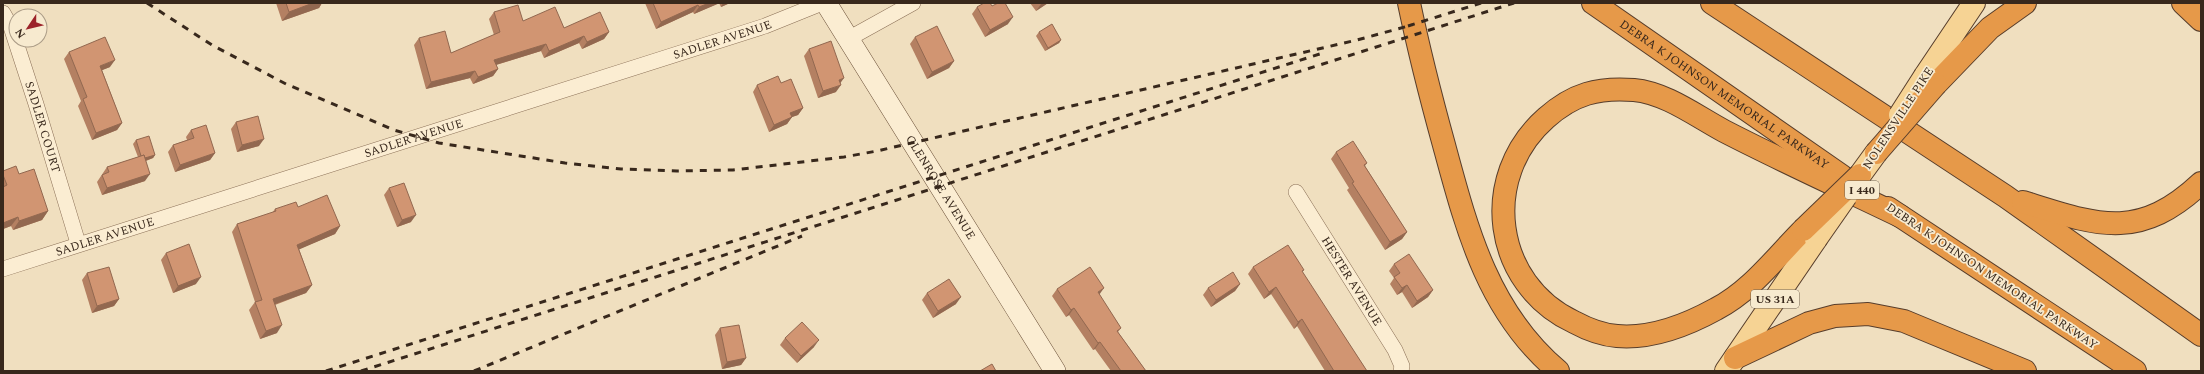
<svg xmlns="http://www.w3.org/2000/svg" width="2204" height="374" font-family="Spectral,serif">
<rect width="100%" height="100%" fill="#f0dfbf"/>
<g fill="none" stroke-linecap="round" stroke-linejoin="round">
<g stroke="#8a6f56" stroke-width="16">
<g id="street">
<path id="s1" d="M3 13 11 27 36 104 78 243"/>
<polyline points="848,39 913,3"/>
<path id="s2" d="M1296 192 1395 350 1402 366 1401 371"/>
<path id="s3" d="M3 269 765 26 822 3"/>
</g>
</g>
<g stroke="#6b5039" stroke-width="22">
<g id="secondary">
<path id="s4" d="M826 3 1055 371"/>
</g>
</g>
<g stroke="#573d2b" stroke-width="24">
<g id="primary">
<polyline points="1925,76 1974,3"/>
<polyline points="1860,175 1876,153"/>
<polyline points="1726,371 1816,239"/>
</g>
</g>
<g stroke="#573d2b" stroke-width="24">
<g id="highway">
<path d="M1409 3C1419 51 1431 98 1444 145 1467 230 1488 312 1558 371"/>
<path id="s5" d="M1593 3 1842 176"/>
<polyline points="1712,3 2005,196 2201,335"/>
<polyline points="2183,3 2201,20"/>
<polyline points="1936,84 1990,28 2025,3"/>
<path d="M2023 202C2097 225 2138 242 2201 183"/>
<polyline points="1888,208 2135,371"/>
<path d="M1803 230C1776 257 1751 291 1716 309 1687 325 1651 339 1617 336 1602 335 1587 329 1574 322 1493 284 1479 177 1546 118 1573 94 1598 87 1634 90 1666 93 1696 116 1724 131 1782 161 1842 188 1900 216"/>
<polyline points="1735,358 1809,323 1835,316 1868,314 1904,321 2025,371"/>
</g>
</g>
<use href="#street" stroke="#fbedd2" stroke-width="15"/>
<use href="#secondary" stroke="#fbedd2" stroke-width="21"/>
<use href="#primary" stroke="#f6d394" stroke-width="22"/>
<use href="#highway" stroke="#e69949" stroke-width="22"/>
<g stroke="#38281c" stroke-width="3" stroke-dasharray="7 7" stroke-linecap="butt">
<polyline points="147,3 212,45 286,84 394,130 439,143 565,163 621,169 677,171 733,170 844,157 877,151 1357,40 1412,25"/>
<polyline points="1408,26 1481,3"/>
<polyline points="326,371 1326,52"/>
<polyline points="361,371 1514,3"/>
<polyline points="474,371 802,236"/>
</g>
<g stroke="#573d2b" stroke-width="24" stroke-linecap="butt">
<g id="primary-bridge">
<polyline points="1900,115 1925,76"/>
<polyline points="1816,239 1846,196"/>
</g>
</g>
<g stroke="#573d2b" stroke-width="24" stroke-linecap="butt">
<g id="highway-bridge">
<polyline points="1876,153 1936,84"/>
<polyline points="1803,230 1860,175"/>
</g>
</g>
<use href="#primary-bridge" stroke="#f6d394" stroke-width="22"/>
<use href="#highway-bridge" stroke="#e69949" stroke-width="22"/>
</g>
<g fill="#b48062">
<polygon points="276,3 322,3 319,8 282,21"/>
<polygon points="645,3 730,3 721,7 719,3 694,14 693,12 656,29"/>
<polygon points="1030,3 1048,3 1036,11"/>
<polygon points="977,7 1008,24 985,37 972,14"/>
<polygon points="494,12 523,21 564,28 609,32 604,39 582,49 579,43 544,58 541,51 496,65 498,69 493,76 473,84 470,78 426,89 414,45 419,38 451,53 494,35 489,19"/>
<polygon points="1039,32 1061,40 1059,43 1045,51 1036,36"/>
<polygon points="915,37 954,61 949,68 927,79 910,44"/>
<polygon points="809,49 836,92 818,98 804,56"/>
<polygon points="69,52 110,67 102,70 122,123 117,130 92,140 78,106 81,101 64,59"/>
<polygon points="781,83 803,108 798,115 792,117 787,124 769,132 753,92 757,85"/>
<polygon points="236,122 259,146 237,152 231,129"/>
<polygon points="191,130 215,153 210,160 175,172 168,152 173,145 187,140 186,137"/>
<polygon points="136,140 155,155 153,158 146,161 145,181 102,195 97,182 107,167 138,157 133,144"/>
<polygon points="1336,152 1367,163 1365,166 1407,232 1402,239 1385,250 1347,190 1349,188 1331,159"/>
<polygon points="3,171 19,174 48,211 42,220 13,230 11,226 3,229"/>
<polygon points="389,188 411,222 397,227 384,195"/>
<polygon points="298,207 340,226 335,234 299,249 312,285 306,293 275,305 277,333 260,339 249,310 255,302 232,232 237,224 272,213 275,209"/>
<polygon points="166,253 196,284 173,293 161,260"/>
<polygon points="1394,264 1433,290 1428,297 1412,308 1402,292 1397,295 1390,284 1394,278 1389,271"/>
<polygon points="1253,267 1304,270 1302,272 1367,371 1325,371 1297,326 1294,329 1271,294 1264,299 1248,274"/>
<polygon points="87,273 119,299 114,306 92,313 82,280"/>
<polygon points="1240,284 1235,291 1211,307 1203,295 1208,288"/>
<polygon points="1057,289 1099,295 1121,328 1118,332 1146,371 1111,371 1095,349 1093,350 1069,315 1066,317 1052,296"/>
<polygon points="927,293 956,304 933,318 922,300"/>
<polygon points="720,328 746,358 741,365 722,369 715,335"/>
<polygon points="785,338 814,347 797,363 780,345"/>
</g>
<g fill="#926850">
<polygon points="313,3 322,3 319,8 282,21 289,12"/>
<polygon points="709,3 720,3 694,14 699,7"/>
<polygon points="723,3 730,3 721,7"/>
<polygon points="1042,3 1048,3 1036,11 1041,4"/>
<polygon points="698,5 693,12 656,29 661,22"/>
<polygon points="1013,17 1008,24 985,37 990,30"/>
<polygon points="609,32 604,39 582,49 587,42"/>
<polygon points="584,36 579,43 544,58 549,51"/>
<polygon points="1061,40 1059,43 1045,51 1048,48"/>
<polygon points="546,44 541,51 489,67 494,60"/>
<polygon points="115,60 110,67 95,73 100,66"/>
<polygon points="954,61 949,68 927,79 932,72"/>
<polygon points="498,69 493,76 473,84 478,77"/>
<polygon points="475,71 470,78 426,89 431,82"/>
<polygon points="844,78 839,85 839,80"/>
<polygon points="841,85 836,92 818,98 823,91"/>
<polygon points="803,108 798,115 792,117 787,124 769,132 774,125 790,113"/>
<polygon points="122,123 117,130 92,140 96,133"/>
<polygon points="264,139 259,146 237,152 242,145"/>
<polygon points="215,153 210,160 175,172 180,165"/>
<polygon points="155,155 153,158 139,163 142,159"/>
<polygon points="150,174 145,181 102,195 107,188"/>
<polygon points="48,211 42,220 13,230 19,221"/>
<polygon points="416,215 411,222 397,227 402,220"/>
<polygon points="18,217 11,226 3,229 3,223"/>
<polygon points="340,226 335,234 291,253 297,245"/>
<polygon points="1407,232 1402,239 1385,250 1390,242"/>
<polygon points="201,277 196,284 173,293 178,286"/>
<polygon points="1240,284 1235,291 1211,307 1216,300"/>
<polygon points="312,285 306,293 267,307 273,299"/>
<polygon points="1407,285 1402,292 1397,295 1402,288"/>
<polygon points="1276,287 1271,294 1264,299 1269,292"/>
<polygon points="1104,288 1099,295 1098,292"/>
<polygon points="1433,290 1428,297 1412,308 1417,301"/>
<polygon points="961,297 956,304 933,318 938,311"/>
<polygon points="119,299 114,306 92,313 97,306"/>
<polygon points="1074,308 1069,315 1066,317 1071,310"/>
<polygon points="1302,319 1297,326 1294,329 1298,322"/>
<polygon points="282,325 277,333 260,339 266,331"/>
<polygon points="819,340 814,347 797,363 801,356"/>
<polygon points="1100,342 1095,349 1093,350 1098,343"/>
<polygon points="746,358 741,365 722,369 727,362"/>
</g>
<g fill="#d19572" stroke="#926850">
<polygon points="286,3 313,3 289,12"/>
<polygon points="653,3 709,3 699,7 698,5 661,22"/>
<polygon points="984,3 990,3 992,6 998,3 1005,3 1013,17 990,30 977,7"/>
<polygon points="518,5 523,21 555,7 564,28 600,12 609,32 587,42 584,36 549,51 546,44 494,60 498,69 478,77 475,71 431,82 419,38 445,31 451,53 500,32 494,12"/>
<polygon points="1052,24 1061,40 1048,48 1039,32"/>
<polygon points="937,26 954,61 932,72 915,37"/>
<polygon points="105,37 115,60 100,66 122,123 96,133 83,99 87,97 69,52"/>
<polygon points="831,41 844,78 839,80 841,85 823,91 809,49"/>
<polygon points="778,76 781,83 791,79 803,108 790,113 792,117 774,125 757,85"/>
<polygon points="258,116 264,139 242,145 236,122"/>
<polygon points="206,125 215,153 180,165 173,145 194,138 191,130"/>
<polygon points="149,136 155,155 145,158 144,155 141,156 136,140"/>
<polygon points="1353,141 1367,163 1364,165 1407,232 1390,242 1352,183 1354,182 1336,152"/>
<polygon points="144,155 150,174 107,188 102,175 109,172 107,167"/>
<polygon points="16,166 19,174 34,169 48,211 19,221 18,217 3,223 3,187 7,185 3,175 3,171"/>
<polygon points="404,183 416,215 402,220 389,188"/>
<polygon points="327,195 340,226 297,245 312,285 273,299 282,325 266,331 255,302 262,300 237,224 276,211 275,209 296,202 298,207"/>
<polygon points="189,244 201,277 178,286 166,253"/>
<polygon points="1288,245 1304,270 1302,271 1367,371 1334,371 1302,319 1298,322 1276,287 1269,292 1253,267"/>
<polygon points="1409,254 1433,290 1417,301 1407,285 1402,288 1394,277 1400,273 1394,264"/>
<polygon points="109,267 119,299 97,306 87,273"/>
<polygon points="1090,267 1104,288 1098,292 1121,328 1117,331 1146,371 1121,371 1100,342 1098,343 1074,308 1071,310 1057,289"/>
<polygon points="1233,272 1240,284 1216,300 1208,288"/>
<polygon points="949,279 961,297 938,311 927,293"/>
<polygon points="802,322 819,340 801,356 785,338"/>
<polygon points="739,325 746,358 727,362 720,328"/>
<polygon points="992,364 996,371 980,371"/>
</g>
<g text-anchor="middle" stroke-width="3.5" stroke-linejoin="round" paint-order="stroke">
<g fill="#f7eacf" stroke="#716252" stroke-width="1">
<rect x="1845" y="181" width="34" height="18" rx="3"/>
<rect x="1751" y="290" width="48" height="18" rx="3"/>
</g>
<g font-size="11" font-weight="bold" fill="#38281c">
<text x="1862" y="194">I 440</text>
<text x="1775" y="303">US 31A</text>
</g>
<g font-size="12" fill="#38281c" stroke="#f7eacf">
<text dy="4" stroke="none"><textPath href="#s3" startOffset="755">SADLER AVENUE</textPath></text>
<text dy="4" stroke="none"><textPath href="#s5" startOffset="160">DEBRA K JOHNSON MEMORIAL PARKWAY</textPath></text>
<text transform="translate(1898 118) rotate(-57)" y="4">NOLENSVILLE PIKE</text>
<text dy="4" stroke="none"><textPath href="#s1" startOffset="121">SADLER COURT</textPath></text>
<text dy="4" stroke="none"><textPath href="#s3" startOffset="431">SADLER AVENUE</textPath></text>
<text dy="4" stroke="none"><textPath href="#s4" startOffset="217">GLENROSE AVENUE</textPath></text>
<text dy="4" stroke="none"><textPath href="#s3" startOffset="107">SADLER AVENUE</textPath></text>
<text transform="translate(1992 276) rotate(34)" y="4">DEBRA K JOHNSON MEMORIAL PARKWAY</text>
<text dy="4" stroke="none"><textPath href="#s2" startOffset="105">HESTER AVENUE</textPath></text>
</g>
</g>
<rect width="2204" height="374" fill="none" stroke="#38281c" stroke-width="8"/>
<g transform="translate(28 28) rotate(235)"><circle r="19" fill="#f7eacf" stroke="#ab9c87"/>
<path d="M0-3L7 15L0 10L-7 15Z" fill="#9c232a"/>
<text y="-6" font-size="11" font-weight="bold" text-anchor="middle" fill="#38281c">N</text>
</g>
</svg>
